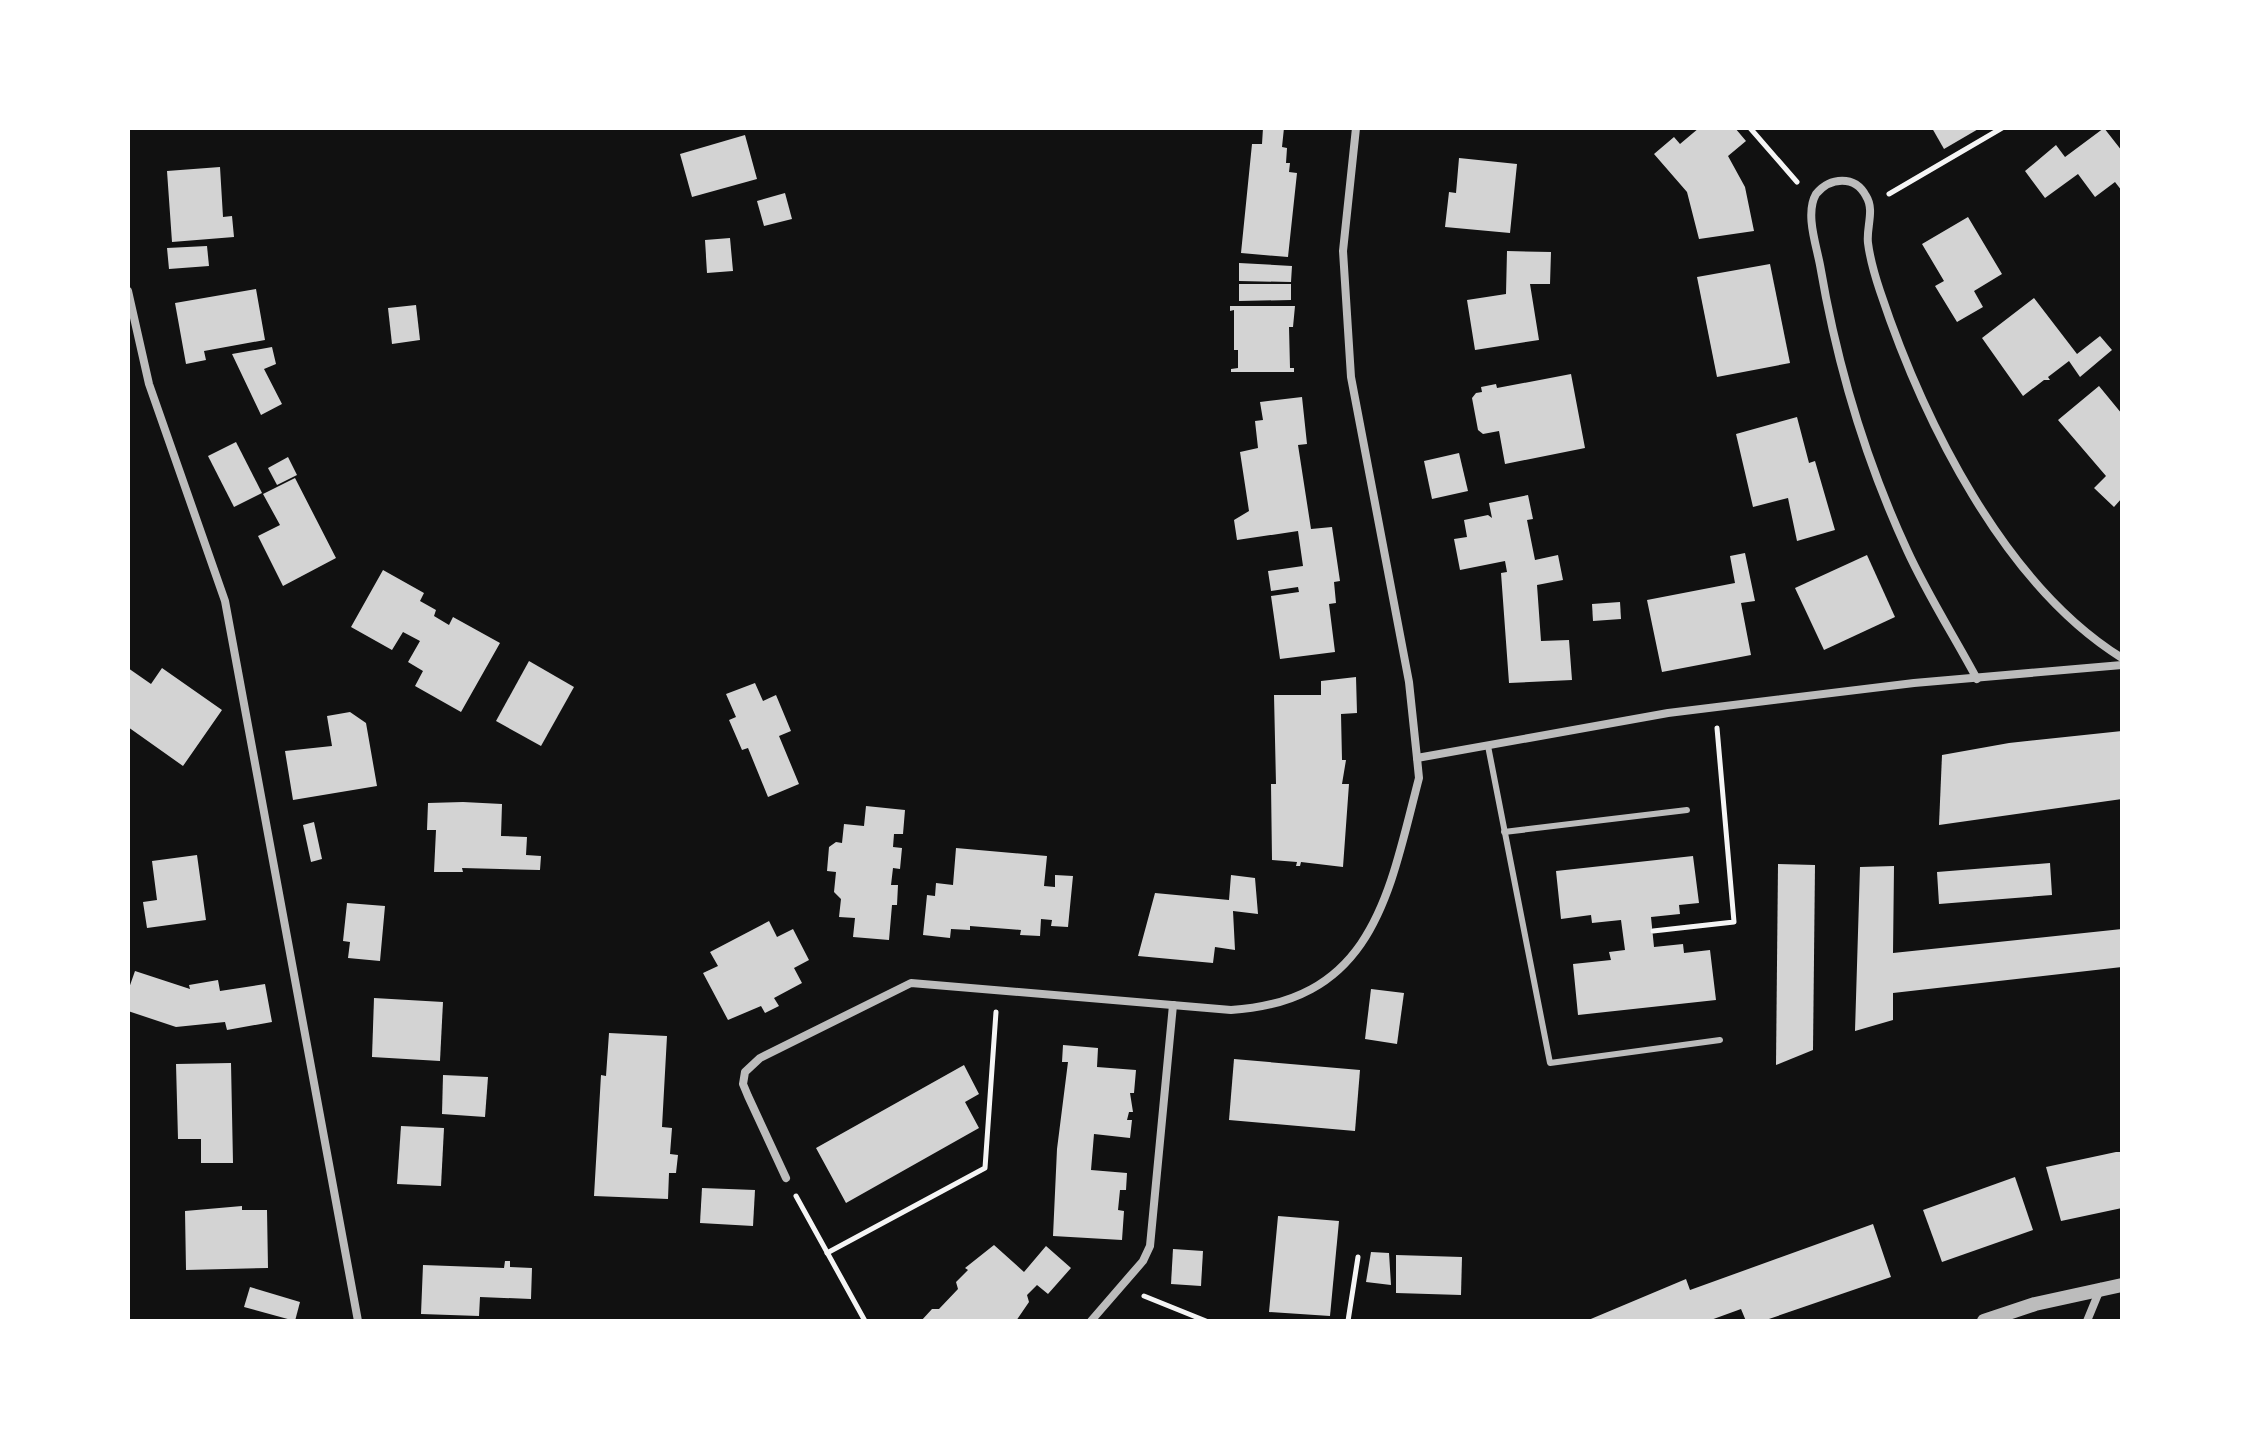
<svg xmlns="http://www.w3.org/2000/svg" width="2250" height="1449" font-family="Signika,sans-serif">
<rect width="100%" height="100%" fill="#111"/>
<g fill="#d3d3d3">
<polygon points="1263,128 1284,128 1282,147 1287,148 1286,163 1290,163 1289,172 1297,173 1288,257 1241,253 1252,144 1262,144"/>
<polygon points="1699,128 1735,128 1746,141 1728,156 1745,187 1754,231 1699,239 1687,192 1654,154 1674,137 1680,144"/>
<polygon points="1932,128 1980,128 1944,149"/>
<polygon points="2104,128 2122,151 2122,191 2115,182 2095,197 2078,174 2045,198 2025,171 2056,145 2065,157"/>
<polygon points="745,135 757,179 692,197 680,154"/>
<polygon points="1459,158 1517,164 1510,233 1445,227 1449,192 1456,193"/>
<polygon points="220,167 223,217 232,216 234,237 172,242 167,171"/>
<polygon points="785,193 792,219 764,226 757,201"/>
<polygon points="1968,217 2002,274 1974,291 1983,307 1957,322 1935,286 1944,281 1922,244"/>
<polygon points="730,238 733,271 707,273 705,240"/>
<polygon points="207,246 209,266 169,269 167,248"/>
<polygon points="1507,251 1551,252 1550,284 1530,284 1539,340 1475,350 1467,300 1506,294"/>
<polygon points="1239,263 1292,266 1291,282 1239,281"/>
<polygon points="1770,264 1790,363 1717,377 1697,277"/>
<polygon points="1239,284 1291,284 1291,300 1239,301"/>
<polygon points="256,289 265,340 204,351 206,360 186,364 175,303"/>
<polygon points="2034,298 2077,354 2100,336 2112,350 2080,377 2069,361 2048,377 2050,380 2044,380 2023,396 1982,338"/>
<polygon points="416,305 420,340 392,344 388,308"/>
<polygon points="1230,306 1295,306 1293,327 1289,327 1290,368 1294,368 1294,372 1231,372 1231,369 1238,368 1238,350 1234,350 1234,310 1230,311"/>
<polygon points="272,347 276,364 264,369 282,404 261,415 232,354"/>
<polygon points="1571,374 1585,448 1505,464 1499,431 1483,434 1478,430 1472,398 1476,393 1482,392 1481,387 1496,384 1497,388"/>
<polygon points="2099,386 2122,414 2122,498 2114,507 2094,488 2106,476 2058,420"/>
<polygon points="1302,397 1307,444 1298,445 1311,529 1332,527 1340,581 1334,582 1336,603 1329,604 1335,652 1280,659 1271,596 1299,592 1298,587 1271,591 1268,571 1303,566 1298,531 1237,540 1234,520 1249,511 1240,452 1258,448 1255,421 1263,420 1260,402"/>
<polygon points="1797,417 1809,463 1815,461 1835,530 1797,541 1788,498 1753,507 1736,434"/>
<polygon points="236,442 262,493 234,507 208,456"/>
<polygon points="1459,453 1468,491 1432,499 1424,461"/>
<polygon points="288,457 297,475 277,485 268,468"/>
<polygon points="295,478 336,558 283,586 258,536 280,525 263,494"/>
<polygon points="1528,495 1533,519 1527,520 1535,560 1558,555 1563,580 1537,585 1541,641 1569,640 1572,680 1509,683 1501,573 1507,572 1505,561 1460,570 1454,539 1467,537 1464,520 1488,515 1492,518 1489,503"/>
<polygon points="1745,553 1755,601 1741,603 1751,655 1662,672 1647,600 1735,583 1730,556"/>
<polygon points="1867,555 1895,617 1824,650 1795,588"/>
<polygon points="383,570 424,593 420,601 436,610 434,616 449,625 453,617 500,643 461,712 415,686 423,671 408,662 420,641 403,632 392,650 351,627"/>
<polygon points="1620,602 1621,619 1593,621 1592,604"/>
<polygon points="529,661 574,687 541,746 496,721"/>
<polygon points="128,668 151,684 162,668 222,710 183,766 128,727"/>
<polygon points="1356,677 1357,713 1341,714 1342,760 1346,760 1342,784 1349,784 1343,867 1301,862 1300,866 1296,866 1297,862 1272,860 1271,784 1276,784 1274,695 1321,695 1321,681"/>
<polygon points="755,683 763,701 776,695 791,731 779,736 799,784 768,797 748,748 742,750 729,720 736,717 726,694"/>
<polygon points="350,712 366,723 377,786 293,800 285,751 332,746 327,716"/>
<polygon points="2122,731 2122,799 1939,825 1942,755 2009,743"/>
<polygon points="463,802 502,804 501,836 527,837 526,855 541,856 540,870 462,868 463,872 434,872 436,830 427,830 428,803"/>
<polygon points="866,806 905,810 903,834 894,834 893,847 902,848 900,869 893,868 891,885 898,885 897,905 892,905 889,940 853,937 855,918 839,917 841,899 834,892 836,872 827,871 829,847 836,842 842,843 844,824 864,826"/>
<polygon points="314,822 322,859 311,862 303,825"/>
<polygon points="956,848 1047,856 1044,886 1055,887 1055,875 1073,876 1068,927 1051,926 1052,920 1041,919 1040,936 1020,935 1021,930 970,926 970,930 951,929 950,938 923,935 927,895 935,896 936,883 953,885"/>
<polygon points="197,855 206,920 147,928 143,902 157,900 152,861"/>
<polygon points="1693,856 1699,903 1679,905 1680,914 1651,917 1654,947 1683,944 1684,953 1710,950 1716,1000 1578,1015 1573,964 1611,960 1609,952 1625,950 1621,920 1592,923 1591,915 1561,919 1556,871"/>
<polygon points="2050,863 2052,895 1939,904 1937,872"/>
<polygon points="1778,864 1815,865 1813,1050 1776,1065"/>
<polygon points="1894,866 1893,953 2122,929 2122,967 1893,993 1893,1020 1855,1031 1860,867"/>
<polygon points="1231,875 1255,878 1258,914 1233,911 1235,950 1215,947 1213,963 1138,956 1155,893 1229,900"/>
<polygon points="347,903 385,906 380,961 348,958 350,942 343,941"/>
<polygon points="769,921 777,937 793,929 809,960 794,968 802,983 774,998 779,1006 765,1013 761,1006 728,1020 703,973 718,966 710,952"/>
<polygon points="135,971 190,989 189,985 218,980 220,991 265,984 272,1022 227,1030 225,1022 176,1027 128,1011 128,991"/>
<polygon points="1371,989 1404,993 1397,1044 1365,1039"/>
<polygon points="374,998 443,1002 440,1061 372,1057"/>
<polygon points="609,1033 667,1036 662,1127 672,1128 670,1154 678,1155 676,1173 669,1173 668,1199 594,1196 601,1075 606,1076"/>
<polygon points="1063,1045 1098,1048 1097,1067 1136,1070 1134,1093 1130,1093 1133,1112 1129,1112 1127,1120 1132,1120 1130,1138 1094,1134 1091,1170 1127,1173 1126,1190 1120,1190 1118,1210 1124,1211 1122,1240 1053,1236 1057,1149 1068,1062 1062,1062"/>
<polygon points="1234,1059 1360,1070 1355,1131 1229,1120"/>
<polygon points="231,1063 233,1163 201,1163 201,1139 178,1139 176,1064"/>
<polygon points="964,1065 979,1094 965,1102 979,1128 846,1203 816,1148"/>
<polygon points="443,1075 488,1077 485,1117 442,1114"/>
<polygon points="401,1126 444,1128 441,1186 397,1184"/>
<polygon points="2116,1152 2122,1152 2122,1208 2061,1221 2046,1167"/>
<polygon points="2015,1177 2033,1230 1942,1262 1923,1210"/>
<polygon points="702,1188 755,1190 753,1226 700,1223"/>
<polygon points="242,1206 242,1210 267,1210 268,1268 186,1270 185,1211"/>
<polygon points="1278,1216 1339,1221 1330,1316 1269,1312"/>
<polygon points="1873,1224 1891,1277 1763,1321 1746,1321 1741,1309 1708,1321 1586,1321 1686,1279 1690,1290"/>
<polygon points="994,1245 1024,1272 1046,1246 1071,1268 1048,1294 1037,1285 1027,1295 1029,1302 1016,1321 921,1321 932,1309 939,1309 958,1289 956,1282 968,1270 965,1268"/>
<polygon points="1173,1249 1203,1251 1201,1286 1171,1284"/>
<polygon points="1371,1252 1389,1253 1391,1285 1366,1282"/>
<polygon points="1396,1255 1462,1257 1461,1295 1396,1293"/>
<polygon points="505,1261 510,1261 510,1267 532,1268 531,1299 480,1297 479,1316 421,1314 423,1265 504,1268"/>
<polygon points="250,1287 300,1302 295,1321 244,1307"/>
</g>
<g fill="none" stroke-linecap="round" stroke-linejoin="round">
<g stroke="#f5f5f5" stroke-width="5">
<polyline points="1750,128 1797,182"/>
<polyline points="1889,194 2002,128"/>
<polyline points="1653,931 1734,922 1717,728"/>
<polyline points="796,1196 865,1321"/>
<polyline points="827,1253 985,1168 996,1012"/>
<polyline points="1144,1296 1206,1321"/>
<polyline points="1348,1321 1358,1257"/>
</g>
<g stroke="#bcbcbc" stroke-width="6">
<polyline points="1488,746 1550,1063 1720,1040"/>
<polyline points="1504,832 1687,810"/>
</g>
<g stroke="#bcbcbc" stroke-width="8">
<polyline points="1356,128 1343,251 1351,377 1409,682 1417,758 1668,713 1914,683 2122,665"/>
<polyline points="128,291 149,384 225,601 358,1321"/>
<path d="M1977 679C1954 636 1927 594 1907 550 1865 459 1837 365 1820 265 1816 244 1805 213 1816 194 1830 177 1855 175 1866 196 1875 210 1866 228 1868 243 1870 259 1875 276 1880 291 1923 420 2004 585 2122 658"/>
<path d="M786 1178 748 1096 743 1084 745 1072 760 1058 911 983 1231 1010C1374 1001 1389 893 1419 778L1417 758"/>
<polyline points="1091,1321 1143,1261 1150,1246 1173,1005"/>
<polyline points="2087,1321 2101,1287"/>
</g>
<polyline stroke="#bcbcbc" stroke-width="14" points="1984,1321 2035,1304 2122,1285"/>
</g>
<rect width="2250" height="1449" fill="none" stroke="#ffffff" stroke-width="260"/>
</svg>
